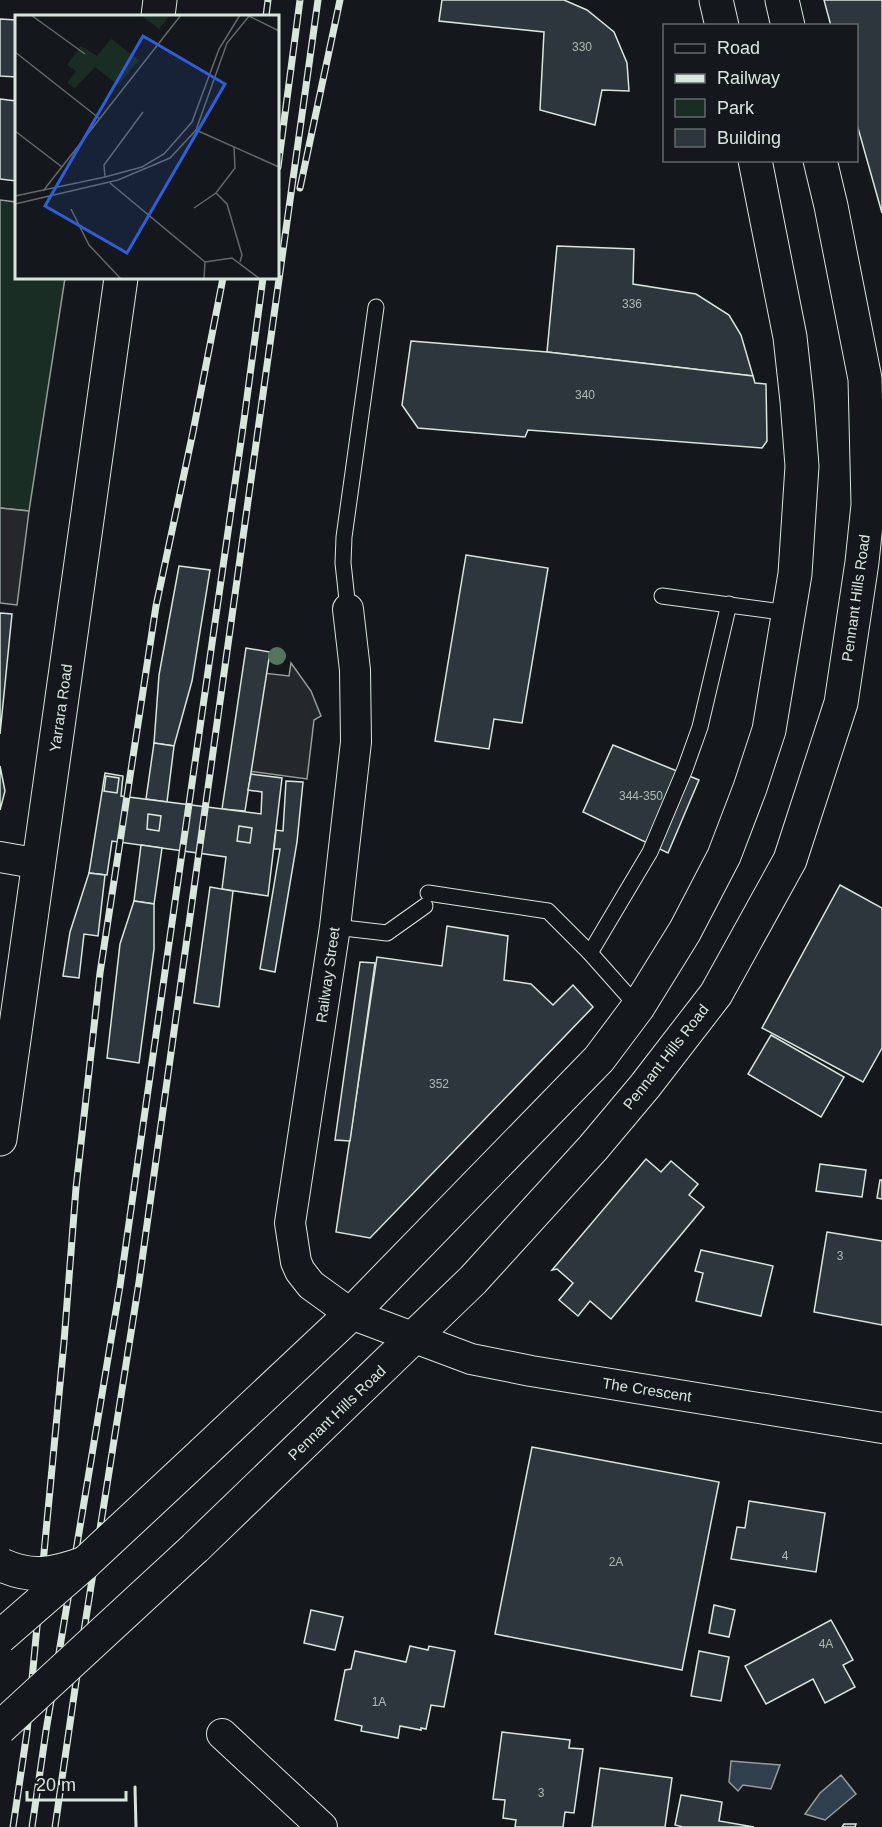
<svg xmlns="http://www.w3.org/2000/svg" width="882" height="1827" font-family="Arial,sans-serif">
<rect width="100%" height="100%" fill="#14181c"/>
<polygon fill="#1a2d24" stroke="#939e99" stroke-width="1.5" points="0,200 16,202 16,278 65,278 29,511 0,508"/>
<g fill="#24282b" stroke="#939e99" stroke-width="1.5">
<polygon points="0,508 29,511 17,605 0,603"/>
<polygon points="291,663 311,691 321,716 314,720 307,779 248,771 263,673 289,676"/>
</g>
<g fill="#2f3f4d" stroke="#939e99" stroke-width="1.5">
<polygon points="731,1761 780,1765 771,1789 743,1785 738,1791 729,1782"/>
<polygon points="841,1775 856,1794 825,1820 805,1814 820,1793"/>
</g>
<g fill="#2c363c" stroke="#d8e6dc" stroke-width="1.5">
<polygon points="442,0 564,0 587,10 614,32 627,63 629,91 602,90 595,125 540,110 544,32 439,21"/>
<polygon points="824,0 882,0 882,213 856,121 856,26 831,26"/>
<polygon points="0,19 16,20 16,77 0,76"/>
<polygon points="0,99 16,101 16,181 0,179"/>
<polygon points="557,246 634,249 633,284 696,294 729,315 741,335 753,376 547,352"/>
<polygon points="411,341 547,352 753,376 755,383 766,384 767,441 762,448 528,430 525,437 418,428 402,405"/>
<polygon points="466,555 548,568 522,723 494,719 489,749 435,741"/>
<polygon points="179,566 210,570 192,681 174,746 154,743 159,675"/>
<polygon points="0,613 12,614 0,734"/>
<polygon points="246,648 270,652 245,811 222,809"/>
<polygon points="154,743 174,746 167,802 146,799"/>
<polygon points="613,745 699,780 668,853 583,812"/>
<polygon points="0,766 5,791 0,810"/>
<polygon points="105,773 123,776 121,796 261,814 262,792 248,790 251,774 282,778 268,896 222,889 226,857 112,841 107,875 89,873"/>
<polygon points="106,776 119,778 117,793 104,791"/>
<polygon points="286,781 303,782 297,842 275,972 260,969 280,849 274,849 276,830 283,831"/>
<polygon points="148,814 161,816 159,831 147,829"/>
<polygon points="239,826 252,828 250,843 237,841"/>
<polygon points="141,845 162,848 154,904 134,901"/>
<polygon points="89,873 105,875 98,936 84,934 79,978 63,976 70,932"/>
<polygon points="840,885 882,908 882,1048 863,1082 762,1028"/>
<polygon points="210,887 233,891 219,1007 194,1003"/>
<polygon points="134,901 154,904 154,949 139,1063 107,1058 120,944"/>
<polygon points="447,926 508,936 504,980 531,984 553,1005 573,985 593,1007 370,1238 336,1232 377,957 442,966"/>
<polygon points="360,962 375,963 350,1141 335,1140"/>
<polygon points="771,1035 844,1077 821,1117 748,1074"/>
<polygon points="646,1159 661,1172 671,1161 698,1184 689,1195 704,1207 611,1319 590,1301 578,1316 559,1300 573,1283 557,1269 552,1270"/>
<polygon points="820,1164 866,1170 862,1197 816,1191"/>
<polygon points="880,1180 882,1180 882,1199 877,1198"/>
<polygon points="827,1232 882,1241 882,1325 814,1312"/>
<polygon points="701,1250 773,1266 761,1316 696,1301 703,1273 695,1271"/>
<polygon points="532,1447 719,1482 682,1670 495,1634"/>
<polygon points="749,1501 825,1513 816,1572 731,1559 737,1527 745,1528"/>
<polygon points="714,1605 735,1610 729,1637 709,1633"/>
<polygon points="311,1610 343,1617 335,1650 304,1643"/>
<polygon points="831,1620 853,1660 843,1665 855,1687 825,1703 813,1679 766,1704 745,1666"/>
<polygon points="410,1646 428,1650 429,1646 455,1651 444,1707 431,1705 426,1729 421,1728 421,1730 400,1726 398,1738 361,1731 362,1726 335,1720 345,1670 351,1669 355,1651 406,1662"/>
<polygon points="699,1651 729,1657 721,1701 691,1696"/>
<polygon points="502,1732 570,1740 569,1748 583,1749 574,1813 565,1812 563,1827 515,1827 516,1820 503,1818 505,1800 493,1799"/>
<polygon points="600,1768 672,1778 665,1827 592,1827"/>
<polygon points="681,1795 722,1802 719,1821 754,1827 683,1827 675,1825"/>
<polygon points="844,1824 856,1824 855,1827 842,1827"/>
</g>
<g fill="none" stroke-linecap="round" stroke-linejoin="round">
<g stroke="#d8e6dc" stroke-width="17">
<g id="lane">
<polyline points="662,596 789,613"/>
<polyline points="348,609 343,563 344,537 376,307"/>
<polyline points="428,893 548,911 590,953 638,1007"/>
<polyline points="335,927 387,933 425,906"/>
<polyline points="590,953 650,852 685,769 700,727 729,604"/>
</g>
</g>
<g stroke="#d8e6dc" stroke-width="32">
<g id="street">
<polyline points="348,609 355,670 356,742 335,927 290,1223 296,1262 300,1271 311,1285 351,1314 471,1359 531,1371 882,1428"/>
<polyline points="0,857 40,864"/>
<polyline points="222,1734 322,1827"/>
</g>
</g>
<g stroke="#d8e6dc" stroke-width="35">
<g id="secondary">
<polyline points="158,16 160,0"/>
<polyline points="0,1139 121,278"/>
</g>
</g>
<g stroke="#d8e6dc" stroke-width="35">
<g id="highway">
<polyline points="716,0 722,26"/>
<polyline points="782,0 788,26"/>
<polyline points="203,1453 351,1314 599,1059 638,1007 685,931 724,856 750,788 769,730 795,574 802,466 797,401 790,337 755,160"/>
<polyline points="195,1548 473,1280 593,1148 645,1086 716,994 790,860 841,703 862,562 868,505 865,379 831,206 820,160"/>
</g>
</g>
<use href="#lane" stroke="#14181c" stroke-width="15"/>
<use href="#street" stroke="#14181c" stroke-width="30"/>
<use href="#secondary" stroke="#14181c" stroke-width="33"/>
<use href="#highway" stroke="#14181c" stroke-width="33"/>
<g stroke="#d8e6dc" stroke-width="7">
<g id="rail">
<polyline points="266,16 268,0"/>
<polyline points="278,167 300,0"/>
<polyline points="300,188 340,0"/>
<polyline points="13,1827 27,1732 64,1342 76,1188 100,973 156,606 193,432 223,278"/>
<polyline points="32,1827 46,1731 120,1286 244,420 263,278"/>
<polyline points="55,1827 77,1675 139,1282 318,0"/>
</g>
</g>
<use href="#rail" stroke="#14181c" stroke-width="4.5" stroke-dasharray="14" stroke-linecap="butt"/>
<g stroke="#d8e6dc" stroke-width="35" stroke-linecap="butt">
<path id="secondary-bridge" d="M2 1565C32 1579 54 1574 85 1563"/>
</g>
<g stroke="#d8e6dc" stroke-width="35" stroke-linecap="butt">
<g id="highway-bridge">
<polyline points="0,1637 85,1563 203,1453"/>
<polyline points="0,1728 195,1548"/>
</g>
</g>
<use href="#secondary-bridge" stroke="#14181c" stroke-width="33"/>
<use href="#highway-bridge" stroke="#14181c" stroke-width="33"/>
<polyline stroke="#d8e6dc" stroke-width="3" points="135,1787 136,1827"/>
</g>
<circle fill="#55745f" cx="277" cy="656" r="9"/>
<g text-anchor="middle" stroke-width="4.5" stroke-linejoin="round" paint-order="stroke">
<g font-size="12" fill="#adbab4">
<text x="582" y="51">330</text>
<text x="632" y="308">336</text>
<text x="585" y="399">340</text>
<text x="641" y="800">344-350</text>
<text x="439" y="1088">352</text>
<text x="840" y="1260">3</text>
<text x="785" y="1560">4</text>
<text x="616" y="1566">2A</text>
<text x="826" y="1648">4A</text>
<text x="379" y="1706">1A</text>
<text x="541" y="1797">3</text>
</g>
<g font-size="15" fill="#d8e6dc" stroke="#14181c">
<text transform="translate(856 598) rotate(-82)" y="5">Pennant Hills Road</text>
<text transform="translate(61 708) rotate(-82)" y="5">Yarrara Road</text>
<text transform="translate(328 975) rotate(-82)" y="5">Railway Street</text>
<text transform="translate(666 1057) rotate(-52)" y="5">Pennant Hills Road</text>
<text transform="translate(647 1390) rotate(9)" y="5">The Crescent</text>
<text transform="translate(337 1413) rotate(-44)" y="5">Pennant Hills Road</text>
</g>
</g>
<g transform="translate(15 15)">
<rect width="264" height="264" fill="#14181c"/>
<path d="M126 0H155L144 14ZM96 24 124 45 103 70 80 52 60 73 52 68 61 56 52 50 66 31 82 41Z" fill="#1a2d24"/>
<path fill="none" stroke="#626a69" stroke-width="1.5" d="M16 0 70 39M234 1 264 16M0 37 85 104M181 115 264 152M0 116 47 152M90 162 89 150 128 97M95 168 190 247 189 264M28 176 166 0M201 178 212 189 227 240 225 247M0 181 90 162 127 152 149 139 177 107 204 34 225 0M0 189 103 165 155 143 181 115 212 28 235 0M179 193 201 178 220 153 219 132M56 194 74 230 106 264M190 247 217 243 245 264"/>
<path fill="#305dd8" fill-opacity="0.15" stroke="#305dd8" stroke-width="3" d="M128 21 210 69 112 238 30 191Z"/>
<rect width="264" height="264" fill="none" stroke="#d8e6dc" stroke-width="3"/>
</g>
<rect x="663" y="24" width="195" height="138" fill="#14181c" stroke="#626a69" stroke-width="1.5"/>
<rect x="675" y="44" width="30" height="9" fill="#14181c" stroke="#626a69" stroke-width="1.5"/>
<text x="717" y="54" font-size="18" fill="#d8e6dc">Road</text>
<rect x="675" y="74" width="30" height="9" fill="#d8e6dc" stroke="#626a69" stroke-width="1.5"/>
<text x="717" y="84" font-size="18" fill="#d8e6dc">Railway</text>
<rect x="675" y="99" width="30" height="18" fill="#1a2d24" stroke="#626a69" stroke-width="1.5"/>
<text x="717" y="114" font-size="18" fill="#d8e6dc">Park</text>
<rect x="675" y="129" width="30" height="18" fill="#2c363c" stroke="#626a69" stroke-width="1.5"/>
<text x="717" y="144" font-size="18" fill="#d8e6dc">Building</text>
<path d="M27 1791v9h99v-9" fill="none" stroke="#d8e6dc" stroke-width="3"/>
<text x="36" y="1791" font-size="18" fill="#d8e6dc" stroke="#14181c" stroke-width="4.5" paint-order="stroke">20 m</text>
</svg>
